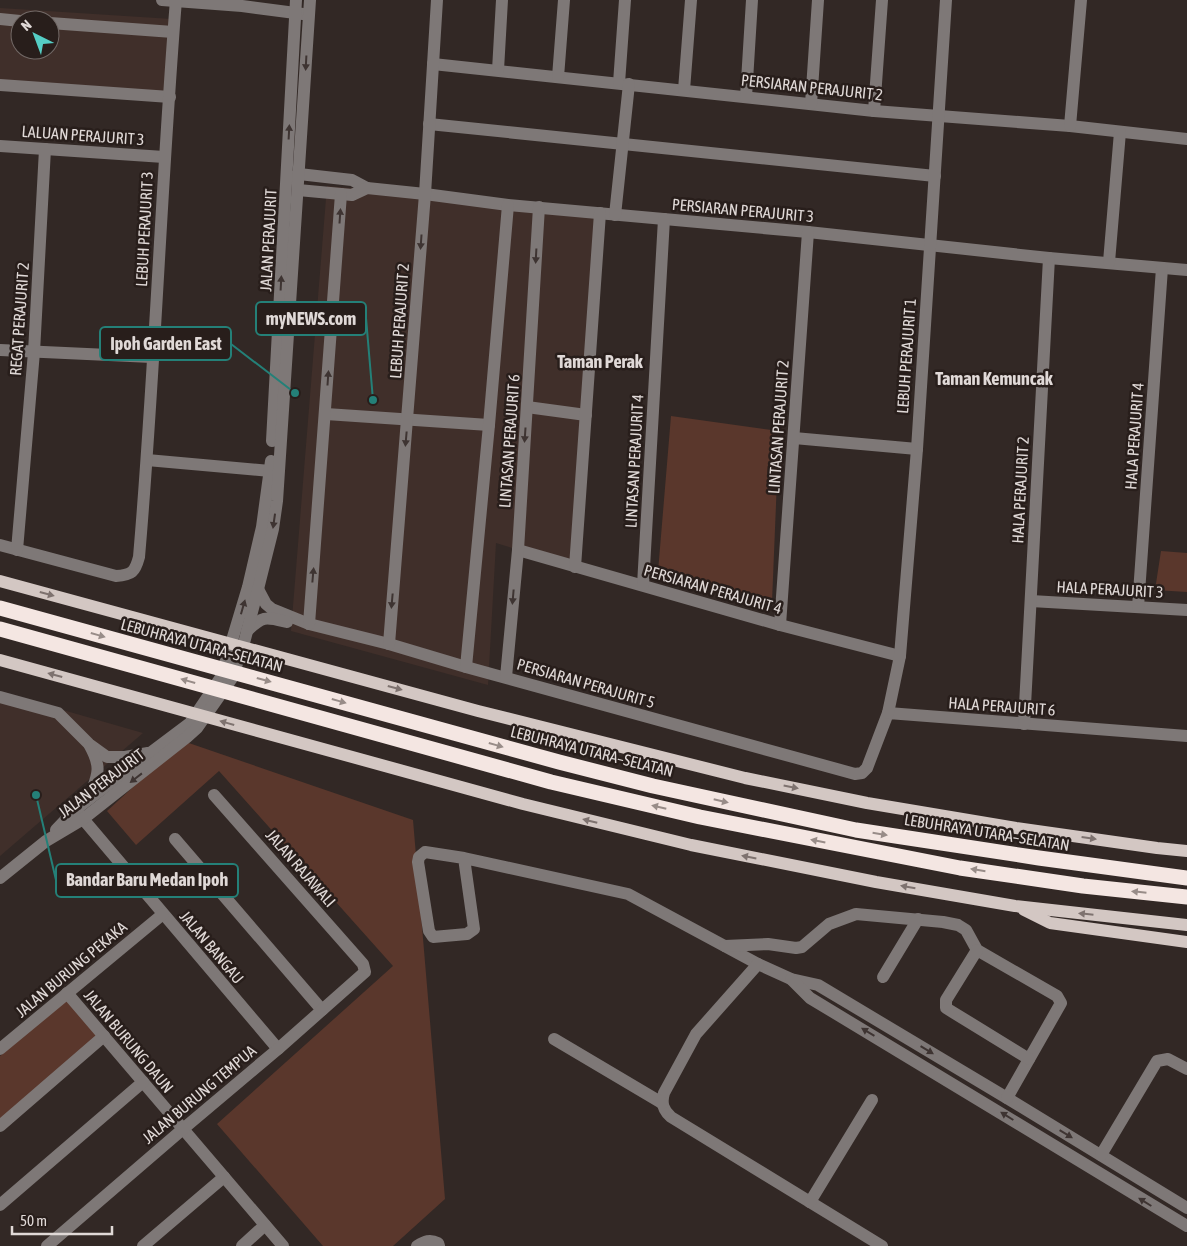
<svg xmlns="http://www.w3.org/2000/svg" width="1187" height="1246" font-family="'Asap Condensed',sans-serif">
<rect width="100%" height="100%" fill="#322825"/>
<g fill="#402f2a" fill-rule="evenodd">
<path d="M0 8 172 19 170 96 0 85ZM20 20H50V50H20Z"/>
<polygon points="327,186 600,210 575,567 496,543 488,685 291,631"/>
<polygon points="0,692 143,733 0,856"/>
</g>
<g fill="#5a372c">
<polygon points="671,416 779,431 772,602 658,572"/>
<polygon points="1161,551 1187,553 1187,592 1155,590"/>
<polygon points="183,741 413,820 445,1199 393,1246 323,1246 217,1124 393,966 219,771 136,845 107,811"/>
<polygon points="67,998 102,1037 0,1123 0,1056"/>
</g>
<g fill="none" stroke-linecap="round" stroke-linejoin="round">
<g stroke="#7e7877" stroke-width="12">
<polyline points="162,0 242,6 303,14"/>
<polyline points="0,19 20,21"/>
<polyline points="50,23 173,32"/>
<polyline points="433,64 874,111 1070,126 1187,139"/>
<polyline points="498,70 502,0"/>
<polyline points="558,77 564,0"/>
<polyline points="619,83 625,0"/>
<polyline points="0,85 170,97"/>
<polyline points="684,90 691,0"/>
<polyline points="746,97 752,0"/>
<polyline points="811,104 818,0"/>
<polyline points="874,111 882,0"/>
<polyline points="429,124 935,176"/>
<polyline points="1070,126 1081,0"/>
<polyline points="0,146 164,157"/>
<polyline points="292,178 299,174 352,180 367,188"/>
<polyline points="298,190 352,195 367,188 425,194 508,205 808,232 1049,258 1187,270"/>
<polyline points="615,215 629,84"/>
<polyline points="1109,262 1120,132"/>
<polyline points="0,350 152,357"/>
<polyline points="527,407 586,415"/>
<polyline points="326,414 489,425"/>
<polyline points="794,438 917,449"/>
<polyline points="272,441 296,0"/>
<polyline points="147,460 270,471"/>
<path d="M0 545 116 576C132 575 135 572 139 557 155 372 161 186 176 0"/>
<polyline points="17,550 34,352 45,149"/>
<polyline points="518,550 780,625 900,656"/>
<polyline points="575,567 600,213"/>
<polyline points="643,585 664,219"/>
<polyline points="258,589 266,604 272,609 309,624 389,644 466,667 855,774 862,773 867,768 888,713 1187,736"/>
<polyline points="1031,601 1187,610"/>
<polyline points="1138,607 1162,268"/>
<polyline points="309,624 341,194"/>
<polyline points="780,625 808,232"/>
<path d="M247 631C263 615 266 617 287 622"/>
<polyline points="389,644 425,194 437,0"/>
<polyline points="466,667 489,425 508,205"/>
<polyline points="506,677 518,550 539,207"/>
<polyline points="0,697 58,713 89,744 107,757 125,757 148,753"/>
<polyline points="888,713 900,656 917,449 946,0"/>
<polyline points="1024,724 1049,258"/>
<path d="M89 799C97 775 103 770 90 746"/>
<polyline points="78,813 278,1049"/>
<polyline points="56,830 75,810 89,799 190,723 221,677 248,587 262,527 271,461"/>
<polyline points="175,839 322,1010"/>
<polyline points="464,858 474,929 467,934 433,937 429,931 418,862 419,857 425,852 464,858 628,894 758,964 791,979 818,985 1007,1098 1187,1208"/>
<polyline points="0,878 46,841 83,819 187,737 197,728 232,678 244,643 258,589 273,529 277,501 310,0"/>
<polyline points="725,946 768,944 796,948 802,947 829,924 856,914 943,922 958,925 966,930 977,950 1057,996 1061,1003 1007,1098"/>
<polyline points="977,950 946,1000 946,1008 1029,1059"/>
<path d="M758 964 696 1034 664 1093C661 1103 663 1110 671 1117L882 1246"/>
<polyline points="883,977 918,919"/>
<polyline points="791,979 810,998 1187,1226"/>
<polyline points="67,993 283,1246"/>
<polyline points="554,1039 662,1103"/>
<polyline points="0,1049 163,914"/>
<polyline points="0,1126 104,1036"/>
<polyline points="1101,1155 1157,1061 1168,1059 1187,1069"/>
<polyline points="810,1202 872,1100"/>
<polyline points="0,1205 143,1082"/>
<polyline points="47,1246 183,1129 278,1049 365,972 363,964 214,795"/>
<polyline points="143,1246 224,1177"/>
<polyline points="242,1246 265,1225"/>
<path d="M417 1246C425 1241 430 1239 438 1243L439 1246"/>
</g>
<g stroke="#d3c7c3" stroke-width="12">
<polyline points="0,581 478,711 745,778 867,803 1016,828 1157,848 1187,851"/>
<polyline points="0,660 523,804 691,845 876,882 1015,906 1187,925"/>
<polyline points="1024,910 1050,923 1187,942"/>
</g>
<g stroke="#f4e6e2" stroke-width="15">
<polyline points="0,608 559,762 653,786 856,830 1039,858 1187,878"/>
<polyline points="0,629 551,782 700,817 960,868 1083,886 1187,897"/>
</g>
</g>
<defs><path id="oneway-solid" d="M-6-.8H1V-3.2L6.5 0L1 3.2V.8H-6Z" transform="scale(1.25)"/></defs>
<g fill="#3e3432">
<use href="#oneway-solid" transform="translate(306 63) rotate(93)"/>
<use href="#oneway-solid" transform="translate(289 132) rotate(-87)"/>
<use href="#oneway-solid" transform="translate(340 216) rotate(-86)"/>
<use href="#oneway-solid" transform="translate(421 242) rotate(94)"/>
<use href="#oneway-solid" transform="translate(536 256) rotate(93)"/>
<use href="#oneway-solid" transform="translate(281 283) rotate(-87)"/>
<use href="#oneway-solid" transform="translate(328 378) rotate(-86)"/>
<use href="#oneway-solid" transform="translate(525 435) rotate(94)"/>
<use href="#oneway-solid" transform="translate(406 439) rotate(95)"/>
<use href="#oneway-solid" transform="translate(274 521) rotate(98)"/>
<use href="#oneway-solid" transform="translate(313 575) rotate(-85)"/>
<use href="#oneway-solid" transform="translate(513 597) rotate(95)"/>
<use href="#oneway-solid" transform="translate(392 601) rotate(95)"/>
<use href="#oneway-solid" transform="translate(243 607) rotate(-74)"/>
<use href="#oneway-solid" transform="translate(136 778) rotate(142)"/>
<use href="#oneway-solid" transform="translate(868 1032) rotate(-149)"/>
<use href="#oneway-solid" transform="translate(927 1050) rotate(31)"/>
<use href="#oneway-solid" transform="translate(1007 1116) rotate(-148)"/>
<use href="#oneway-solid" transform="translate(1066 1134) rotate(31)"/>
<use href="#oneway-solid" transform="translate(1145 1202) rotate(-148)"/>
</g>
<g fill="#7e726f">
<use href="#oneway-solid" transform="translate(47 594) rotate(15)"/>
<use href="#oneway-solid" transform="translate(55 675) rotate(-165)"/>
<use href="#oneway-solid" transform="translate(395 688) rotate(15)"/>
<use href="#oneway-solid" transform="translate(227 723) rotate(-164)"/>
<use href="#oneway-solid" transform="translate(791 787) rotate(11)"/>
<use href="#oneway-solid" transform="translate(590 821) rotate(-166)"/>
<use href="#oneway-solid" transform="translate(1089 838) rotate(8)"/>
<use href="#oneway-solid" transform="translate(749 857) rotate(-169)"/>
<use href="#oneway-solid" transform="translate(908 887) rotate(-170)"/>
<use href="#oneway-solid" transform="translate(1086 914) rotate(-174)"/>
</g>
<g fill="#988c88">
<use href="#oneway-solid" transform="translate(98 635) rotate(16)"/>
<use href="#oneway-solid" transform="translate(264 680) rotate(15)"/>
<use href="#oneway-solid" transform="translate(188 681) rotate(-164)"/>
<use href="#oneway-solid" transform="translate(339 701) rotate(16)"/>
<use href="#oneway-solid" transform="translate(496 745) rotate(16)"/>
<use href="#oneway-solid" transform="translate(721 801) rotate(13)"/>
<use href="#oneway-solid" transform="translate(659 807) rotate(-167)"/>
<use href="#oneway-solid" transform="translate(880 834) rotate(9)"/>
<use href="#oneway-solid" transform="translate(818 841) rotate(-169)"/>
<use href="#oneway-solid" transform="translate(978 870) rotate(-171)"/>
<use href="#oneway-solid" transform="translate(1139 892) rotate(-174)"/>
</g>
<g text-anchor="middle" stroke-width="5" stroke-linejoin="round" paint-order="stroke">
<g font-size="16" fill="#e0d9d7" stroke="#281e1b">
<text transform="translate(812 87) rotate(6)" y="6">PERSIARAN PERAJURIT 2</text>
<text transform="translate(83 135) rotate(4)" y="6">LALUAN PERAJURIT 3</text>
<text transform="translate(743 210) rotate(5)" y="6">PERSIARAN PERAJURIT 3</text>
<text transform="translate(144 229) rotate(-87)" y="6">LEBUH PERAJURIT 3</text>
<text transform="translate(268 240) rotate(-87)" y="6">JALAN PERAJURIT</text>
<text transform="translate(19 319) rotate(-86)" y="6">REGAT PERAJURIT 2</text>
<text transform="translate(399 321) rotate(-86)" y="6">LEBUH PERAJURIT 2</text>
<text transform="translate(906 356) rotate(-86)" y="6">LEBUH PERAJURIT 1</text>
<text transform="translate(778 427) rotate(-86)" y="6">LINTASAN PERAJURIT 2</text>
<text transform="translate(1134 436) rotate(-86)" y="6">HALA PERAJURIT 4</text>
<text transform="translate(509 441) rotate(-86)" y="6">LINTASAN PERAJURIT 6</text>
<text transform="translate(634 461) rotate(-87)" y="6">LINTASAN PERAJURIT 4</text>
<text transform="translate(1020 490) rotate(-87)" y="6">HALA PERAJURIT 2</text>
<text transform="translate(713 589) rotate(16)" y="6">PERSIARAN PERAJURIT 4</text>
<text transform="translate(1110 589) rotate(3)" y="6">HALA PERAJURIT 3</text>
<text transform="translate(202 645) rotate(15)" y="6">LEBUHRAYA UTARA–SELATAN</text>
<text transform="translate(586 683) rotate(16)" y="6">PERSIARAN PERAJURIT 5</text>
<text transform="translate(1002 706) rotate(4)" y="6">HALA PERAJURIT 6</text>
<text transform="translate(592 751) rotate(14)" y="6">LEBUHRAYA UTARA–SELATAN</text>
<text transform="translate(101 783) rotate(-37)" y="6">JALAN PERAJURIT</text>
<text transform="translate(987 832) rotate(9)" y="6">LEBUHRAYA UTARA–SELATAN</text>
<text transform="translate(301 868) rotate(49)" y="6">JALAN RAJAWALI</text>
<text transform="translate(212 947) rotate(50)" y="6">JALAN BANGAU</text>
<text transform="translate(71 969) rotate(-40)" y="6">JALAN BURUNG PEKAKA</text>
<text transform="translate(129 1041) rotate(50)" y="6">JALAN BURUNG DAUN</text>
<text transform="translate(199 1094) rotate(-40)" y="6">JALAN BURUNG TEMPUA</text>
</g>
<g font-size="18" font-weight="bold" fill="#e0d9d7" stroke="#281e1b">
<text x="600" y="368">Taman Perak</text>
<text x="994" y="385">Taman Kemuncak</text>
</g>
</g>
<path fill="none" stroke="#248078" stroke-width="2" d="M373 400L366 318M295 393L231 344M36 795L56 880"/>
<g fill="#248078" stroke="#281e1b" stroke-width="2">
<circle cx="373" cy="400" r="5"/>
<circle cx="295" cy="393" r="5"/>
<circle cx="36" cy="795" r="5"/>
</g>
<g fill="#281e1b" stroke="#248078" stroke-width="2">
<rect x="256" y="302" width="110" height="33" rx="5"/>
<rect x="100" y="327" width="131" height="33" rx="5"/>
<rect x="56" y="864" width="182" height="33" rx="5"/>
</g>
<g font-size="18" text-anchor="middle" font-weight="bold" fill="#e0d9d7">
<text x="311" y="325">myNEWS.com</text>
<text x="166" y="350">Ipoh Garden East</text>
<text x="147" y="886">Bandar Baru Medan Ipoh</text>
</g>
<g transform="translate(35 35) rotate(318)"><circle r="24" fill="#281e1b" stroke="#726966"/>
<path d="M0-4L9 19L0 12L-9 19Z" fill="#55cec5"/>
<text y="-8" font-size="14" font-weight="bold" text-anchor="middle" fill="#e0d9d7">N</text>
</g>
<path d="M12 1226v8h100v-8" fill="none" stroke="#e0d9d7" stroke-width="2.5"/>
<text x="20" y="1226" font-size="15" fill="#e0d9d7" stroke="#281e1b" stroke-width="4" paint-order="stroke">50 m</text>
</svg>
